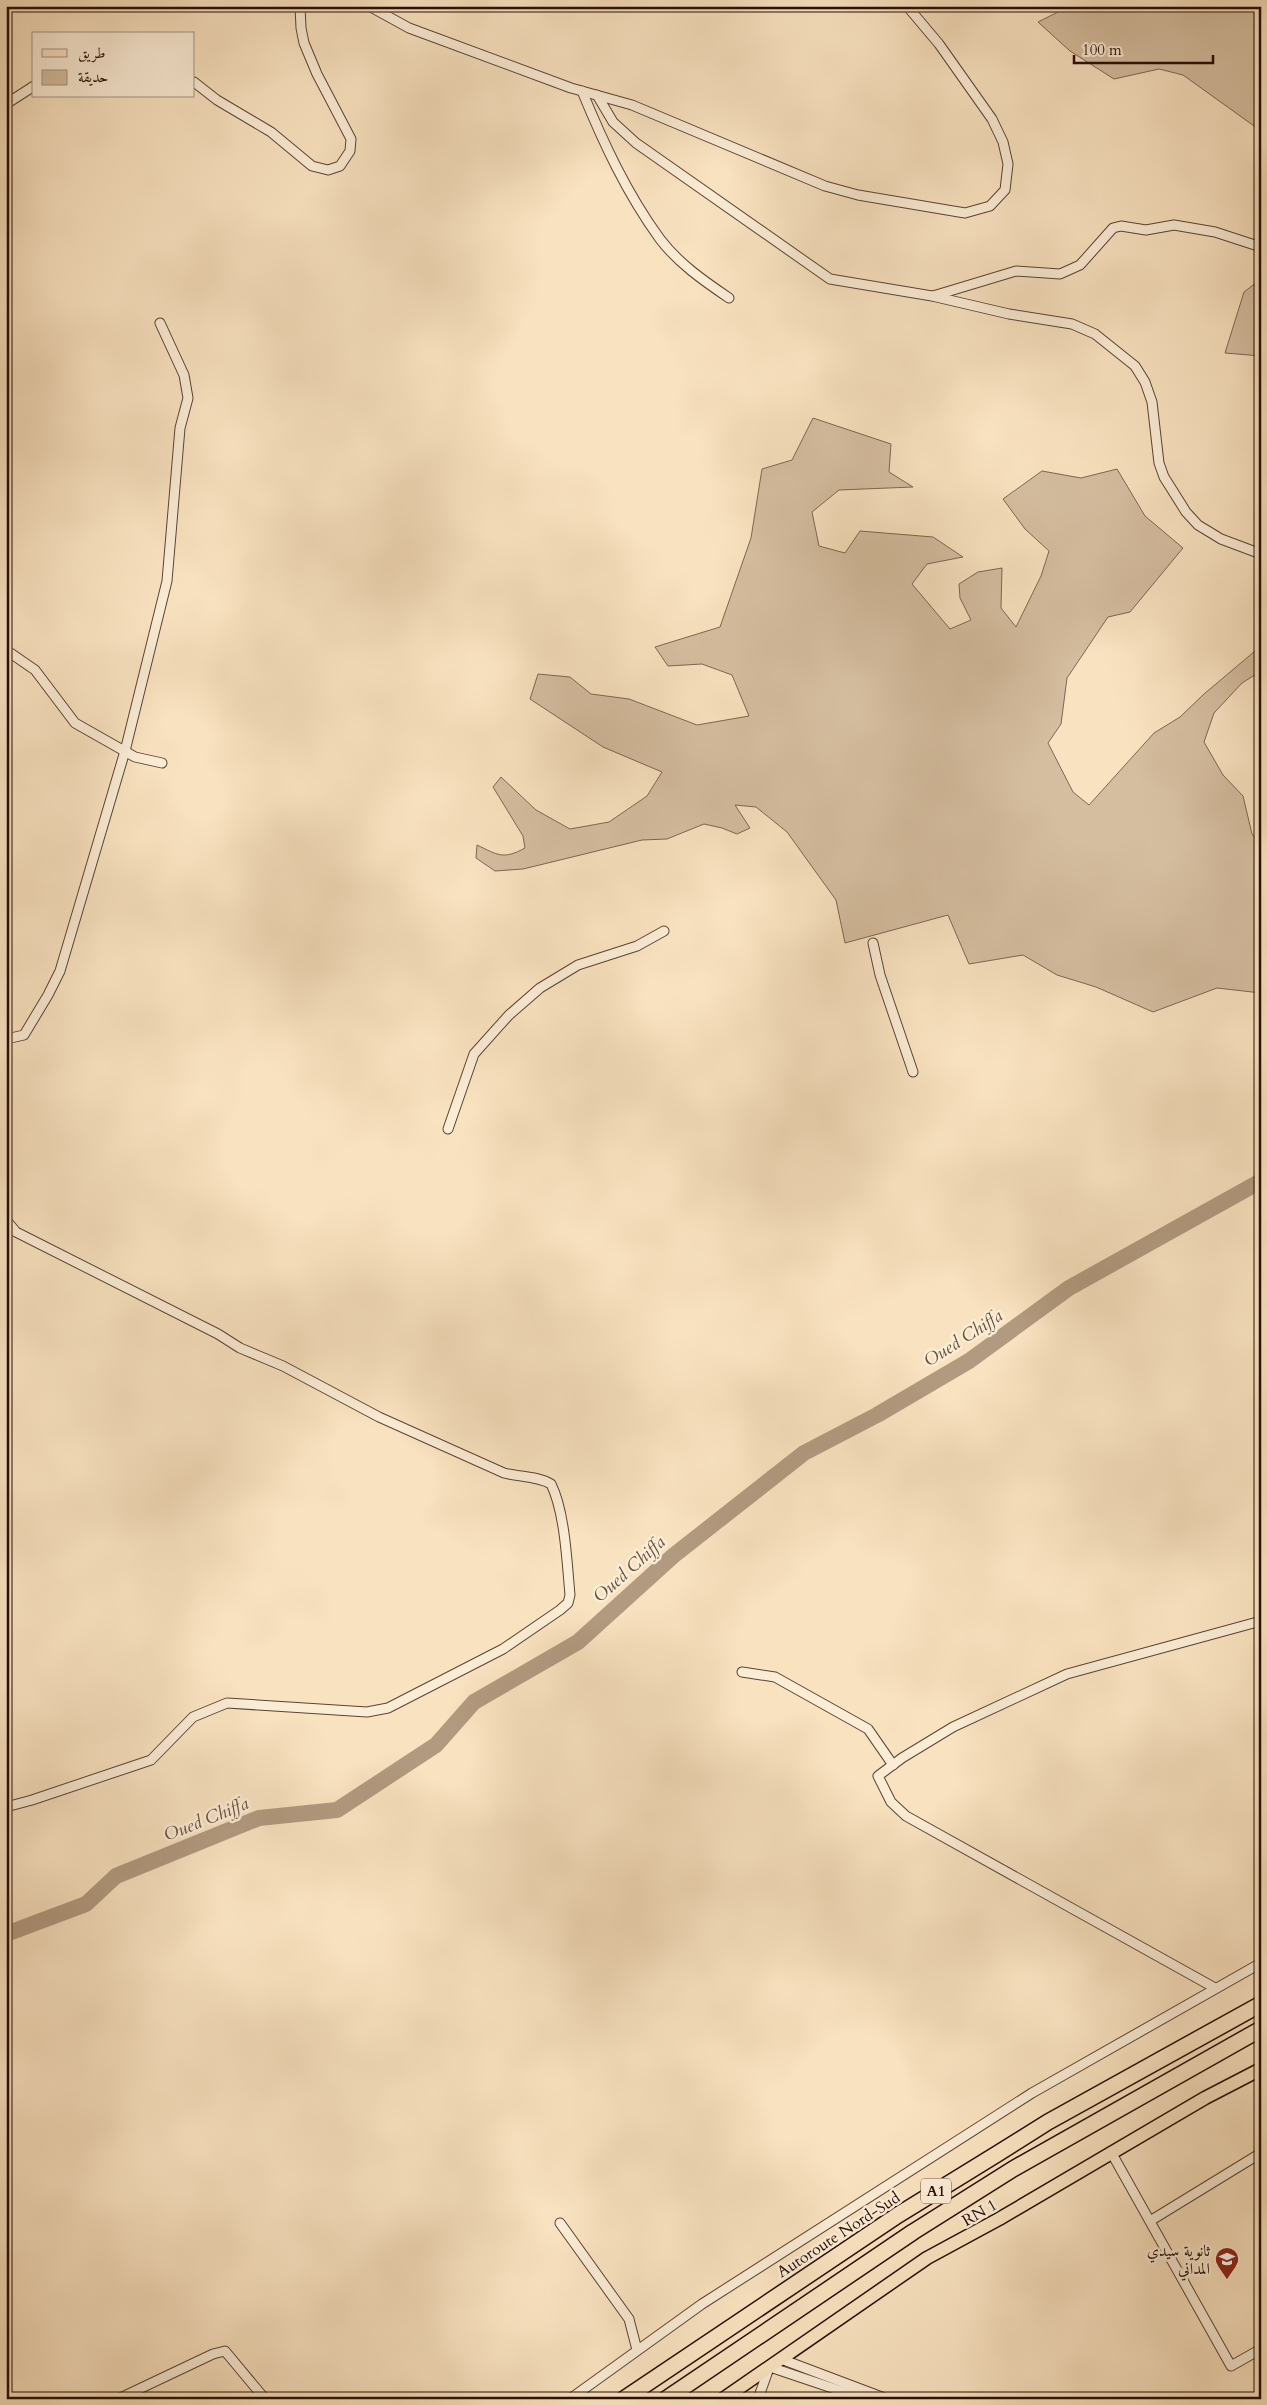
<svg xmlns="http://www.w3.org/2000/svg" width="1267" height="2405" font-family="Cardo,Amiri,serif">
<rect width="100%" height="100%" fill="#f9e2c0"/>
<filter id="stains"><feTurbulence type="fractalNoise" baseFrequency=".004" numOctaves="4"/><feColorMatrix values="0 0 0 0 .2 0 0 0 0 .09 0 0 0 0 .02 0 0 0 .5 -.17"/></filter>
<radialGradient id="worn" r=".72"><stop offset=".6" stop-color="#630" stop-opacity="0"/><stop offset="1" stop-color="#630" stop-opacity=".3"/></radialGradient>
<g fill="#d5bea0" stroke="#7e6652">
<polygon points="1070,6 1261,6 1261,131 1183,75 1159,69 1114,79 1070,51 1038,22"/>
<polygon points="1261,279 1261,356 1225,353 1244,292"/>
<path d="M813 418 891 444 889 472 913 487 839 490 812 512 819 546 845 553 860 531 933 537 963 557 927 564 912 584 950 629 971 620 960 598 959 584 978 572 1002 568 1001 608 1016 627 1041 576 1049 551 1025 529 1003 499 1042 471 1081 478 1117 469 1145 516 1183 548 1130 612 1108 617 1067 678 1061 724 1048 743 1073 792 1089 805 1154 733 1180 717 1204 694 1261 646V671L1242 683 1214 713 1204 742 1223 775 1243 796 1252 834 1261 846V993L1217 988 1153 1012 1096 987 1057 975 1023 955 969 964 948 915 845 943 836 900 787 832 756 807 735 805 750 828 737 834 722 828 704 824 667 839 642 840 523 869 495 871 476 858 477 845C498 855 503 860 525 848L523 836 493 787 501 777 536 810 570 829 609 822 647 796 662 772 603 747 530 699 538 674 570 677 591 694 629 699 697 725 749 716 732 675 702 664 668 666 655 647 720 627 751 538 762 469 792 460Z"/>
</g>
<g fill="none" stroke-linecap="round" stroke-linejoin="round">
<polyline stroke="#b29a80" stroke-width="16" points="6,1934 86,1904 116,1876 259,1818 337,1810 436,1745 474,1702 578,1642 673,1556 804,1453 877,1415 969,1361 1069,1288 1261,1181"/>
<g stroke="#5c4332" stroke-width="11">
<g id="minor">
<polyline points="369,6 409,28 571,88 632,105 825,186 858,195 965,213 990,206 1005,190 1008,164 1003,142 992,119 939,44 907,6"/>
<polyline points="194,82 217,100 271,132 312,166 328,170 340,166 350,151 351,139 317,74 304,43 301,28 300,6"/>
<path d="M582 91C603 142 627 194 660 239 678 263 704 281 729 298"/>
<polyline points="597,95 613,122 636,143 830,279 932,296 1009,314 1072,324 1095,334 1135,366 1145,382 1152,402 1159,463 1164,477 1186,512 1198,525 1221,539 1261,554"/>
<polyline points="6,104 34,86"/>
<polyline points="933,296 1016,271 1060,274 1080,265 1113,228 1121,226 1146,230 1174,225 1215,232 1261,247"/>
<polyline points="6,650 35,670 75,723 135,757 162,763"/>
<polyline points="873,943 880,975 913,1072"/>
<polyline points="6,1039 24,1035 48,995 60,971 125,751 167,581 180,428 188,398 184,375 160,323"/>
<polyline points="448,1129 474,1054 509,1015 540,988 578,965 637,946 664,931"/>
<path d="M6 1220 16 1232 218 1334 240 1348 283 1366 379 1417 504 1473C519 1477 538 1476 551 1484 565 1512 567 1563 570 1595L568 1603 560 1610 503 1649 388 1708 367 1712 227 1703 193 1717 151 1760 32 1800 6 1807"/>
<polyline points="742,1672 775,1677 868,1729 893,1765"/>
<polyline points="1215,1988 906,1816 891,1802 878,1776 902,1758 953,1727 1067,1674 1261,1621"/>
<polyline points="1111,2152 1231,2366 1261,2349"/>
<polyline points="1150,2221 1261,2153"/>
<polyline points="560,2223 629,2319 637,2350"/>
<polyline points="781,2359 887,2399"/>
<polyline points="770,2367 865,2399"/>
<polyline points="118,2399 213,2354 225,2351 265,2399"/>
<polyline points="570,2399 702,2304 1032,2093 1261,1963"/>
<polyline points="758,2399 769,2368"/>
</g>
</g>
<g stroke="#270e03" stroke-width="15">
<polyline id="primary" points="723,2399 927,2258 999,2219 1205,2098 1261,2069"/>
</g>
<g stroke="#270e03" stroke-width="18">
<g id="motorway">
<polyline points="624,2399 898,2215 997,2154 1048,2122 1261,2004"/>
<polyline points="666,2399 913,2232 1013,2169 1261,2029"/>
</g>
</g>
<use href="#minor" stroke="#fbecd6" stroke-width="9"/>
<use href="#primary" stroke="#f9e2c0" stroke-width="12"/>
<use href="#motorway" stroke="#f9e2c0" stroke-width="15"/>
</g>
<defs>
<g id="school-pin" transform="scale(1.25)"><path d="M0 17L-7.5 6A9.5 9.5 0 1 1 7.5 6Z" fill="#8f2418" stroke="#fbecd6"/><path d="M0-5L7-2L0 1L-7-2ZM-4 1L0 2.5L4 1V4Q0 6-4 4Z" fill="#fff"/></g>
</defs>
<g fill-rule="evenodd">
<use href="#school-pin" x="1227" y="2259"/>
</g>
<g text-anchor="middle" stroke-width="5" stroke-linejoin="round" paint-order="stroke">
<rect fill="#fbecd6" stroke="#675142" stroke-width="1" x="921" y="2178.5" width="30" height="25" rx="4"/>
<g font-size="15" font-weight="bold" fill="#270e03">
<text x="936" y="2196">A1</text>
</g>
<g font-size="16" fill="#270e03" stroke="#fbecd6">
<text transform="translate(979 2212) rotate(-30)" y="6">RN 1</text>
<text transform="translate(838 2234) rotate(-33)" y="6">Autoroute Nord-Sud</text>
</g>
<g font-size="16" fill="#270e03" stroke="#fbecd6" text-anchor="end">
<text x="1210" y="2256">ثانوية سيدي<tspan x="1210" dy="18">المداني</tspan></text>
</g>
<g font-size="18" font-style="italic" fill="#664d3b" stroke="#fbecd6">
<text transform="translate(963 1338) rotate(-33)" y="6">Oued Chiffa</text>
<text transform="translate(629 1569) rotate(-42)" y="6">Oued Chiffa</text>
<text transform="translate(206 1819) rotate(-22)" y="6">Oued Chiffa</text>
</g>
</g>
<rect width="1267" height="2405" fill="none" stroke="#f9e2c0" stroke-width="25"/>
<rect x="8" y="8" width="1252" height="2390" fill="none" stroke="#270e03" stroke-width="2.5"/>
<rect x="12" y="12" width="1242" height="2380" fill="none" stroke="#270e03"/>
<rect x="32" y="32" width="162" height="65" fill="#fbecd6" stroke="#a69382"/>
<rect x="42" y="49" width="25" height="8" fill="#f9e2c0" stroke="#a69382"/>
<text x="78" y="58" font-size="15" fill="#270e03">طريق</text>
<rect x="42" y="70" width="25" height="15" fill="#d5bea0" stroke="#a69382"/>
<text x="78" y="82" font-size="15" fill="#270e03">حديقة</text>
<path d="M1074 55v8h139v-8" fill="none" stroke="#270e03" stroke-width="2.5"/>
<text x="1082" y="55" font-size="15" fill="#270e03" stroke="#fbecd6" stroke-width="4" paint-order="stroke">100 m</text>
<rect width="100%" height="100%" filter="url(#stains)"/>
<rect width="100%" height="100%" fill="url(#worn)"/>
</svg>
